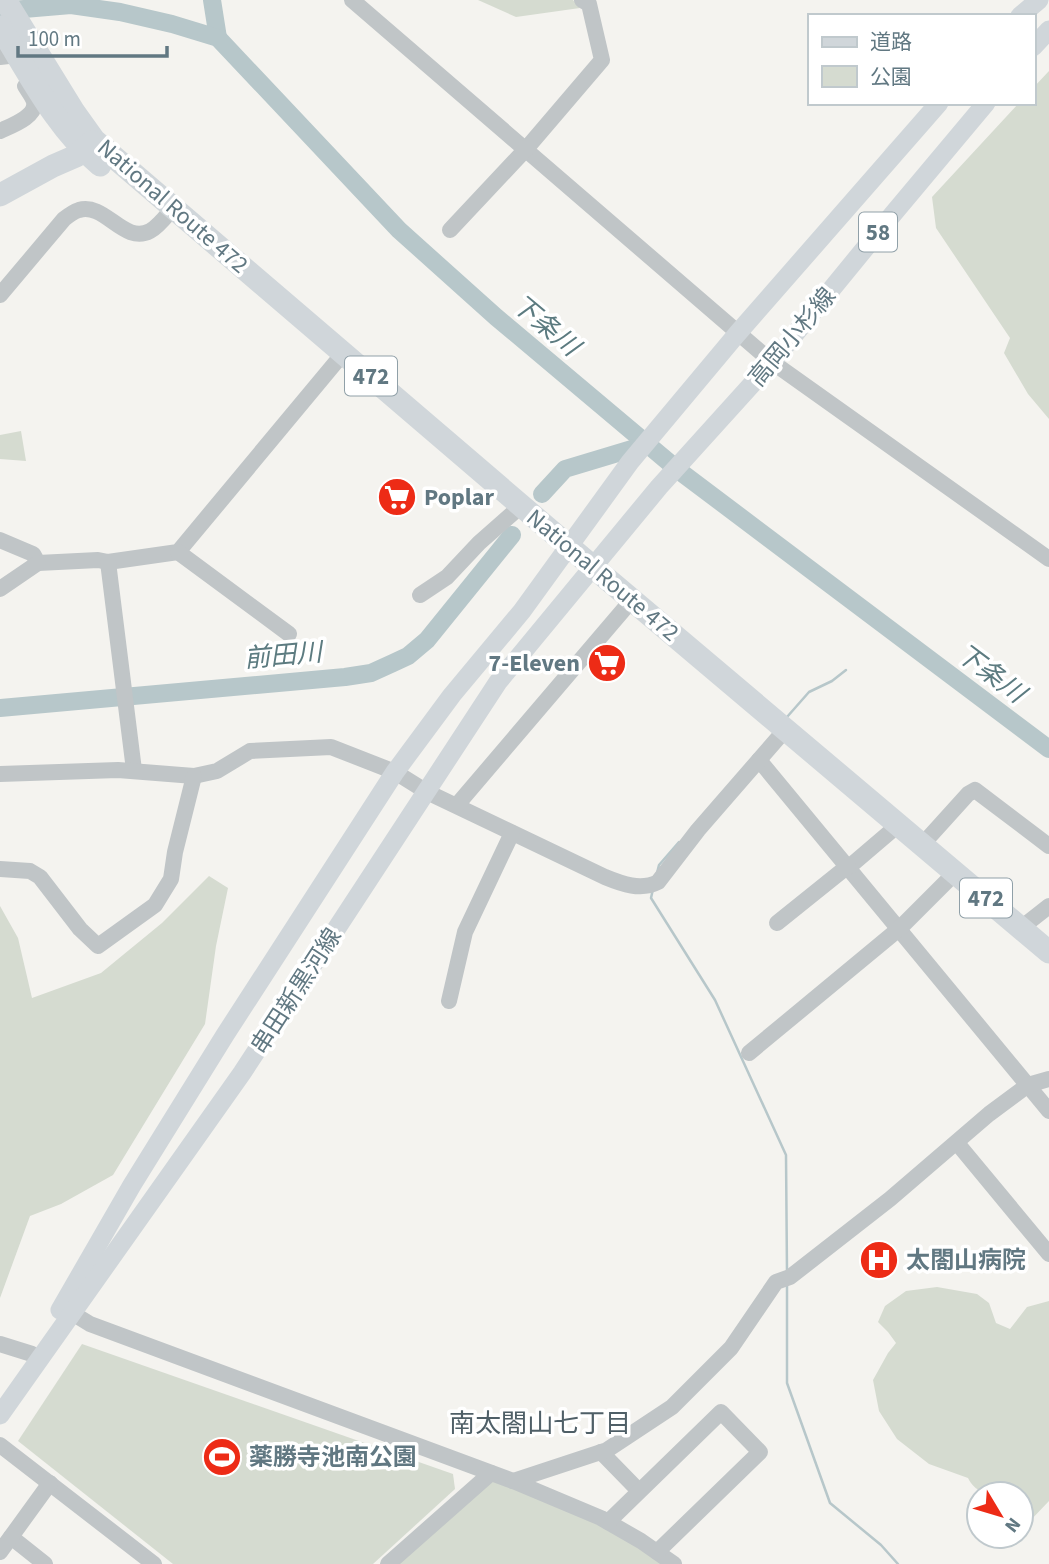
<svg xmlns="http://www.w3.org/2000/svg" width="1049" height="1564" font-family="'Source Sans 3','Noto Sans JP',sans-serif">
<rect width="100%" height="100%" fill="#f4f3ef"/>
<g fill="#d5dbd0">
<polygon points="478,0 573,0 580,8 516,17"/>
<polygon points="1049,71 1049,419 1028,394 1004,353 1010,338 936,228 932,197 1019,103 1033,103 1033,88"/>
<polygon points="21,431 26,461 0,459 0,435"/>
<polygon points="209,876 228,888 216,946 205,1024 113,1175 61,1204 30,1216 0,1298 0,906 18,938 32,998 101,973 162,923"/>
<path d="M937 1287 977 1294 989 1303 996 1323 1010 1329 1027 1307 1049 1301V1501L1028 1523 1021 1521V1494C1001 1494 978 1499 968 1478L929 1464 897 1439 879 1411 873 1380 888 1353 896 1343 888 1332 878 1322 885 1306 906 1291Z"/>
<polygon points="82,1344 453,1474 455,1489 373,1564 173,1564 18,1441"/>
<polygon points="490,1474 598,1517 671,1564 387,1564"/>
</g>
<g fill="none" stroke-linecap="round" stroke-linejoin="round">
<g stroke="#b7c7ca" stroke-width="2.5">
<polyline points="787,717 809,692 832,681 846,670"/>
<polyline points="657,873 659,865 679,842"/>
<polyline points="653,889 651,898 715,1000 786,1155 787,1272"/>
<polyline points="787,1286 787,1383 830,1503 881,1545 898,1564"/>
</g>
<g stroke="#b7c7ca" stroke-width="18">
<polyline points="212,0 218,38"/>
<polyline points="0,11 71,5 120,12 172,24 218,38 399,230 496,317 678,470 1049,749"/>
<polyline points="542,494 565,469 648,444"/>
<polyline points="0,708 345,677 371,673 393,663 408,656 427,640 512,535"/>
</g>
<g stroke="#c0c5c7" stroke-width="16">
<polyline points="352,0 772,362 1049,559"/>
<polyline points="0,57 17,55"/>
<path d="M0 131C10 126 37 117 34 102 33 97 28 91 25 86"/>
<polyline points="450,230 526,149 602,60 589,4 582,0"/>
<path d="M0 295 64 219C69 215 73 212 79 210 105 202 124 245 150 231 159 226 166 216 173 208"/>
<polyline points="0,540 33,554 38,563 98,560 108,562 178,552 336,362"/>
<polyline points="178,552 289,634"/>
<polyline points="108,562 134,770"/>
<polyline points="0,589 38,563"/>
<polyline points="420,595 447,577 479,543 513,513"/>
<polyline points="759,760 1049,1111"/>
<path d="M0 774 118 770 194 776 217 771 250 751 331 747 395 772 427 792 605 877C622 884 641 891 658 882L698 830 785 730"/>
<polyline points="457,805 625,608"/>
<polyline points="921,846 968,794 975,790 1049,846"/>
<polyline points="849,867 890,832"/>
<polyline points="0,869 30,871 40,877 80,929 98,946 155,905 171,879 175,852 194,776"/>
<polyline points="777,923 848,866"/>
<polyline points="1021,928 1049,906"/>
<polyline points="449,1001 465,932 512,833"/>
<polyline points="749,1053 900,928 947,881"/>
<polyline points="957,1143 1049,1254"/>
<polyline points="64,1308 90,1324 513,1481 601,1518 641,1541 674,1564"/>
<polyline points="0,1344 32,1354"/>
<polyline points="0,1445 154,1564"/>
<polyline points="601,1452 639,1491"/>
<polyline points="513,1481 607,1450 672,1407 731,1348 776,1282 790,1277 890,1199 989,1114 1028,1085 1049,1079"/>
<polyline points="608,1522 721,1412 760,1452 657,1552"/>
<polyline points="11,1537 45,1564"/>
<polyline points="0,1552 50,1483"/>
<polyline points="388,1564 491,1473"/>
</g>
<g stroke="#d0d6da" stroke-width="19">
<polyline points="1020,16 1039,0"/>
<polyline points="1033,47 1049,30"/>
<polyline points="60,1310 132,1185 225,1035 395,772 452,695 522,611 630,462 737,334 939,103"/>
<polyline points="0,1415 242,1073 498,682 659,487 772,362 893,214 986,103"/>
</g>
<g stroke="#d0d6da" stroke-width="23">
<polyline points="5,0 74,112 94,140 593,567 1049,952"/>
<path d="M0 27C30 75 56 128 100 165"/>
<polyline points="0,195 53,166 76,156 92,142"/>
</g>
</g>
<defs>
<g id="supermarket-disc" transform="scale(2.0125)"><circle r="9.5" fill="#ed2b16" stroke="#fff"/><path d="M-6-5.5h2.5l.6 2H6L4.5 2H-2.5L-4.4-4H-6ZM-1.5 3.2a1.3 1.3 0 1 0 .1 0ZM3 3.2a1.3 1.3 0 1 0 .1 0Z" fill="#fff"/></g>
<g id="hospital-disc" transform="scale(2.0125)"><circle r="9.5" fill="#ed2b16" stroke="#fff"/><path d="M-5-5h3v3.5h4V-5h3V5h-3V1.5h-4V5h-3Z" fill="#fff"/></g>
<g id="stadium-disc" transform="scale(2.0125)"><circle r="9.5" fill="#ed2b16" stroke="#fff"/><path d="M0-5a6.5 5 0 1 0 0 10a6.5 5 0 1 0 0-10ZM-3.5-1.8h7v3.6h-7Z" fill="#fff"/></g>
</defs>
<g fill-rule="evenodd">
<use href="#supermarket-disc" x="397" y="497"/>
<use href="#supermarket-disc" x="607" y="663"/>
<use href="#hospital-disc" x="879" y="1260"/>
<use href="#stadium-disc" x="222" y="1457"/>
</g>
<g text-anchor="middle" stroke-width="7" stroke-linejoin="round" paint-order="stroke">
<g fill="#fff" stroke="#90a0a8" stroke-width="2">
<rect x="859" y="212.5" width="38" height="39" rx="5"/>
<rect x="345" y="356.5" width="52" height="39" rx="5"/>
<rect x="960" y="878.5" width="52" height="39" rx="5"/>
</g>
<g font-size="23" font-weight="bold" fill="#617882">
<text x="878" y="240">58</text>
<text x="371" y="384">472</text>
<text x="986" y="906">472</text>
</g>
<g font-size="24" fill="#617882" stroke="#fff">
<text transform="translate(173 206) rotate(41)" y="8">National Route 472</text>
<text transform="translate(792 337) rotate(-50)" y="8">高岡小杉線</text>
<text transform="translate(603 575) rotate(40)" y="8">National Route 472</text>
<text transform="translate(296 991) rotate(-57)" y="8">串田新黒河線</text>
</g>
<g font-size="24" font-weight="bold" fill="#617882" stroke="#fff" text-anchor="start">
<text x="424" y="505">Poplar</text>
<text x="580" y="671" text-anchor="end">7-Eleven</text>
<text x="906" y="1268">太閤山病院</text>
<text x="249" y="1465">薬勝寺池南公園</text>
</g>
<g font-size="26" font-style="italic" fill="#5c7b80" stroke="#fff">
<text transform="translate(546 325) rotate(40)" y="9">下条川</text>
<text transform="translate(283 655) rotate(-5)" y="9">前田川</text>
<text transform="translate(991 673) rotate(37)" y="9">下条川</text>
</g>
<g font-size="26" fill="#4f5f67" stroke="#fff">
<text x="540" y="1432">南太閤山七丁目</text>
</g>
</g>
<rect x="808" y="14" width="228" height="91" fill="#ffffff" stroke="#c0c9cd" stroke-width="2"/>
<rect x="822" y="37" width="35" height="10" fill="#d0d6da" stroke="#c0c9cd" stroke-width="2"/>
<text x="870" y="49" font-size="21" fill="#617882">道路</text>
<rect x="822" y="66" width="35" height="21" fill="#d5dbd0" stroke="#c0c9cd" stroke-width="2"/>
<text x="870" y="84" font-size="21" fill="#617882">公園</text>
<g transform="translate(1000 1515) rotate(128)"><circle r="33" fill="#ffffff" stroke="#c0c9cd" stroke-width="2"/>
<path d="M0-5L12 26L0 18L-12 26Z" fill="#ed2b16"/>
<text y="-10" font-size="19" font-weight="bold" text-anchor="middle" fill="#617882">N</text>
</g>
<path d="M18 46v10h149v-10" fill="none" stroke="#617882" stroke-width="3.5"/>
<text x="28" y="46" font-size="21" fill="#617882" stroke="#ffffff" stroke-width="5" paint-order="stroke">100 m</text>
</svg>
